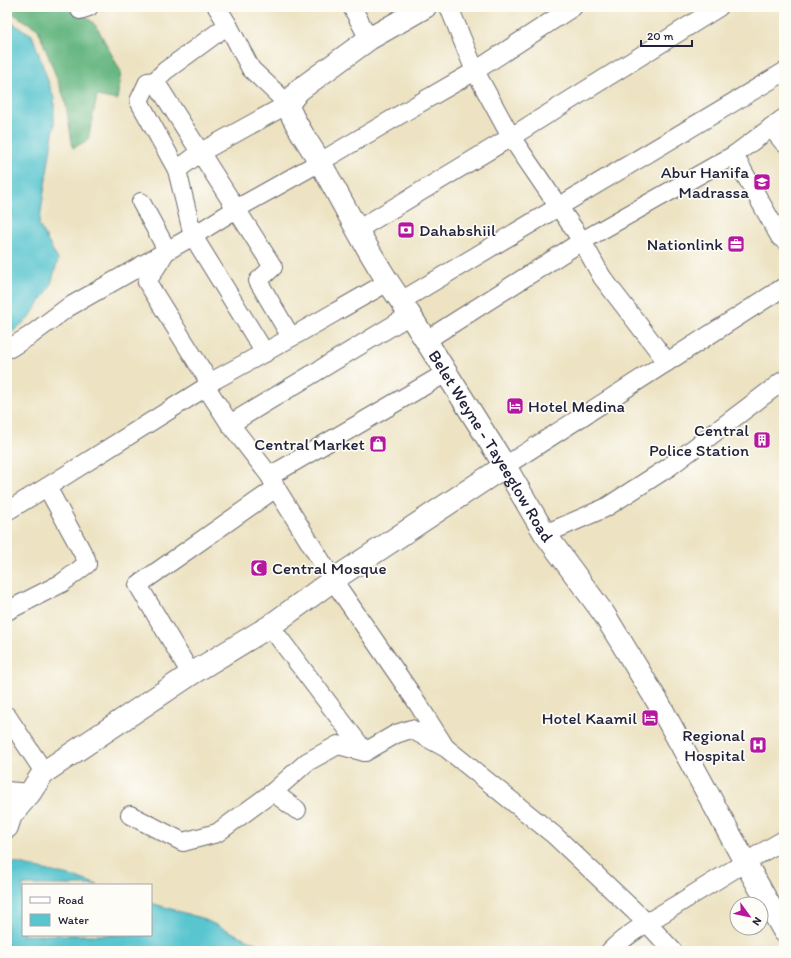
<svg xmlns="http://www.w3.org/2000/svg" width="791" height="958" font-family="Itim,sans-serif">
<rect width="100%" height="100%" fill="#fdfcf7"/>
<filter id="ink" filterUnits="userSpaceOnUse"><feTurbulence type="fractalNoise" baseFrequency=".025" numOctaves="2"/><feDisplacementMap in="SourceGraphic" scale="8" xChannelSelector="R" yChannelSelector="G"/><feConvolveMatrix kernelMatrix="1 2 1 2 8 2 1 2 1" color-interpolation-filters="sRGB"/></filter>
<filter id="wash" filterUnits="userSpaceOnUse"><feTurbulence type="fractalNoise" baseFrequency=".012" numOctaves="4" result="noise"/><feDisplacementMap in="SourceGraphic" scale="16" xChannelSelector="R" yChannelSelector="G"/><feGaussianBlur stdDeviation="0.9" result="paint"/><feColorMatrix in="noise" values="0 0 0 0 0 0 0 0 0 0 0 0 0 0 0 0 0 1.4 0 .05"/><feComposite in="paint" operator="in"/></filter>
<g filter="url(#wash)">
<rect width="100%" height="100%" fill="#ede3c3"/>
<polygon fill="#68b782" stroke="#456c5e" points="7,7 78,7 97,27 121,72 117,100 97,96 88,140 73,148 65,100 38,29 7,10"/>
<g fill="#58c5cf" stroke="#3d7485">
<polygon points="7,20 32,35 54,98 54,127 39,225 58,260 50,287 29,318 7,336"/>
<polygon points="7,861 78,878 98,885 23,885 23,935 151,935 151,903 201,918 272,951 7,951"/>
</g>
</g>
<g filter="url(#ink)">
<g fill="none" stroke-linecap="round" stroke-linejoin="round">
<g stroke="#69666b" stroke-width="20">
<g id="street">
<polyline points="352,7 369,39"/>
<polyline points="449,7 475,71 511,137 582,241 602,277 667,362"/>
<polyline points="80,10 89,7"/>
<polyline points="228,25 165,71 155,81 148,82 139,101 177,170 193,236 265,353"/>
<polyline points="155,81 273,267 258,281 291,337"/>
<polyline points="771,127 784,143"/>
<polyline points="734,155 780,237 784,240"/>
<polyline points="177,170 201,152 288,104 251,69 228,25 217,7"/>
<polyline points="141,202 167,250"/>
<polyline points="357,230 511,137 719,7"/>
<polyline points="165,253 147,282 205,375 209,383"/>
<polyline points="401,301 784,72"/>
<polyline points="425,341 582,241 734,155 784,118"/>
<polyline points="10,348 31,335 67,308 193,236 236,209 320,162 413,107 475,71 573,7"/>
<polyline points="206,387 230,424 270,476 276,488 333,580 418,704 445,747"/>
<polyline points="230,424 410,315"/>
<polyline points="505,466 784,287"/>
<polyline points="270,476 446,373"/>
<path d="M7 511 47 487 206 387 209 383C269 351 328 316 388 282"/>
<polyline points="545,534 605,508 669,467 784,380"/>
<polyline points="7,611 62,583 87,564 86,559 47,487"/>
<polyline points="270,626 365,752"/>
<polyline points="191,674 138,585 276,488"/>
<polyline points="7,716 44,772"/>
<polyline points="7,791 30,793"/>
<polyline points="273,792 297,810"/>
<polyline points="130,815 183,842 217,833 273,792 307,762 338,745 365,752 396,734 411,729 446,748 554,835 647,923 673,951"/>
<path d="M610 951C628 933 652 920 673 907 710 884 746 861 784 840"/>
</g>
</g>
<g stroke="#69666b" stroke-width="24">
<g id="secondary">
<path id="s1" d="M425 7 369 39 299 90 288 104 290 111C298 130 311 146 321 164 347 210 370 257 401 301L505 466 545 534 604 614 659 704 745 862 784 931"/>
<polyline points="7,827 11,815 30,793 43,773 191,674 270,626 333,580 505,466"/>
</g>
</g>
<use href="#street" stroke="#fff" stroke-width="18"/>
<use href="#secondary" stroke="#fff" stroke-width="22"/>
</g>
</g>
<defs>
<g id="school-square" transform="scale(0.9)"><rect x="-9" y="-9" width="18" height="18" rx="4" fill="#b5179e" stroke="#fdfcf7"/><path d="M0-5L7-2L0 1L-7-2ZM-4 1L0 2.5L4 1V4Q0 6-4 4Z" fill="#fff"/></g>
<g id="bank-square" transform="scale(0.9)"><rect x="-9" y="-9" width="18" height="18" rx="4" fill="#b5179e" stroke="#fdfcf7"/><path d="M-6-4H6V4H-6ZM0-2.3a2.3 2.3 0 1 0 0 4.6a2.3 2.3 0 1 0 0-4.6Z" fill="#fff"/></g>
<g id="office-square" transform="scale(0.9)"><rect x="-9" y="-9" width="18" height="18" rx="4" fill="#b5179e" stroke="#fdfcf7"/><path d="M-6-3h4V-5.5h4V-3h4V5H-6ZM-1-4.5V-3h2v-1.5ZM-6 0V1H6V0Z" fill="#fff"/></g>
<g id="hotel-square" transform="scale(0.9)"><rect x="-9" y="-9" width="18" height="18" rx="4" fill="#b5179e" stroke="#fdfcf7"/><path d="M-6-4.5h1.5V1H6V5H4.5V3h-9V5H-6ZM-4 0a1.8 1.8 0 1 1 3.6 0ZM.5 0V-2.5h3Q6-2.5 6 0Z" fill="#fff"/></g>
<g id="building-square" transform="scale(0.9)"><rect x="-9" y="-9" width="18" height="18" rx="4" fill="#b5179e" stroke="#fdfcf7"/><path d="M-4-6H4V6H1V3H-1V6H-4ZM-2.5-4.3h1.7v1.8h-1.7ZM.8-4.3h1.7v1.8H.8ZM-2.5-1h1.7V.8h-1.7ZM.8-1h1.7V.8H.8Z" fill="#fff"/></g>
<g id="shop-square" transform="scale(0.9)"><rect x="-9" y="-9" width="18" height="18" rx="4" fill="#b5179e" stroke="#fdfcf7"/><path d="M-5-2.5h2.3a2.7 3.5 0 0 1 5.4 0H5L5.5 6h-11ZM-1.5-2.5h3a1.5 2.3 0 0 0-3 0Z" fill="#fff"/></g>
<g id="mosque-square" transform="scale(0.9)"><rect x="-9" y="-9" width="18" height="18" rx="4" fill="#b5179e" stroke="#fdfcf7"/><path d="M3.5-4.9A6 6 0 1 0 3.5 4.9A5 5 0 1 1 3.5-4.9Z" fill="#fff"/></g>
<g id="hospital-square" transform="scale(0.9)"><rect x="-9" y="-9" width="18" height="18" rx="4" fill="#b5179e" stroke="#fdfcf7"/><path d="M-5-5h3v3.5h4V-5h3V5h-3V1.5h-4V5h-3Z" fill="#fff"/></g>
</defs>
<g fill-rule="evenodd">
<use href="#school-square" x="762" y="182"/>
<use href="#bank-square" x="406" y="230"/>
<use href="#office-square" x="736" y="244"/>
<use href="#hotel-square" x="515" y="406"/>
<use href="#building-square" x="762" y="440"/>
<use href="#shop-square" x="378" y="444"/>
<use href="#mosque-square" x="259" y="568"/>
<use href="#hotel-square" x="650" y="718"/>
<use href="#hospital-square" x="758" y="745"/>
</g>
<g text-anchor="middle" stroke-width="3.5" stroke-linejoin="round" paint-order="stroke">
<g font-size="17" fill="#22223b" stroke="#fdfcf7" text-anchor="end">
<text x="749" y="178">Abur Hanifa<tspan x="749" dy="20">Madrassa</tspan></text>
<text x="419" y="236" text-anchor="start">Dahabshiil</text>
<text x="723" y="250">Nationlink</text>
<text x="528" y="412" text-anchor="start">Hotel Medina</text>
<text x="749" y="436">Central<tspan x="749" dy="20">Police Station</tspan></text>
<text x="365" y="450">Central Market</text>
<text x="272" y="574" text-anchor="start">Central Mosque</text>
<text x="637" y="724">Hotel Kaamil</text>
<text x="745" y="741">Regional<tspan x="745" dy="20">Hospital</tspan></text>
</g>
<g font-size="17" fill="#22223b" stroke="#fdfcf7">
<text dy="6" stroke="none"><textPath href="#s1" startOffset="567">Belet Weyne - Tayeeglow Road</textPath></text>
</g>
</g>
<rect width="791" height="958" fill="none" stroke="#fdfcf7" stroke-width="24"/>
<rect x="22" y="884" width="130" height="52" fill="#fdfcf7" stroke="#a5a5ac"/>
<rect x="30" y="897" width="20" height="6" fill="#ffffff" stroke="#a5a5ac"/>
<text x="58" y="904" font-size="12" fill="#22223b">Road</text>
<rect x="30" y="914" width="20" height="12" fill="#58c5cf" stroke="#a5a5ac"/>
<text x="58" y="924" font-size="12" fill="#22223b">Water</text>
<g transform="translate(749 916) rotate(123)"><circle r="19" fill="#fdfcf7" stroke="#a5a5ac"/>
<path d="M0-3L7 15L0 10L-7 15Z" fill="#b5179e"/>
<text y="-6" font-size="11" font-weight="bold" text-anchor="middle" fill="#22223b">N</text>
</g>
<path d="M641 40v6h51v-6" fill="none" stroke="#22223b" stroke-width="2"/>
<text x="647" y="40" font-size="12" fill="#22223b" stroke="#fdfcf7" stroke-width="3" paint-order="stroke">20 m</text>
</svg>
